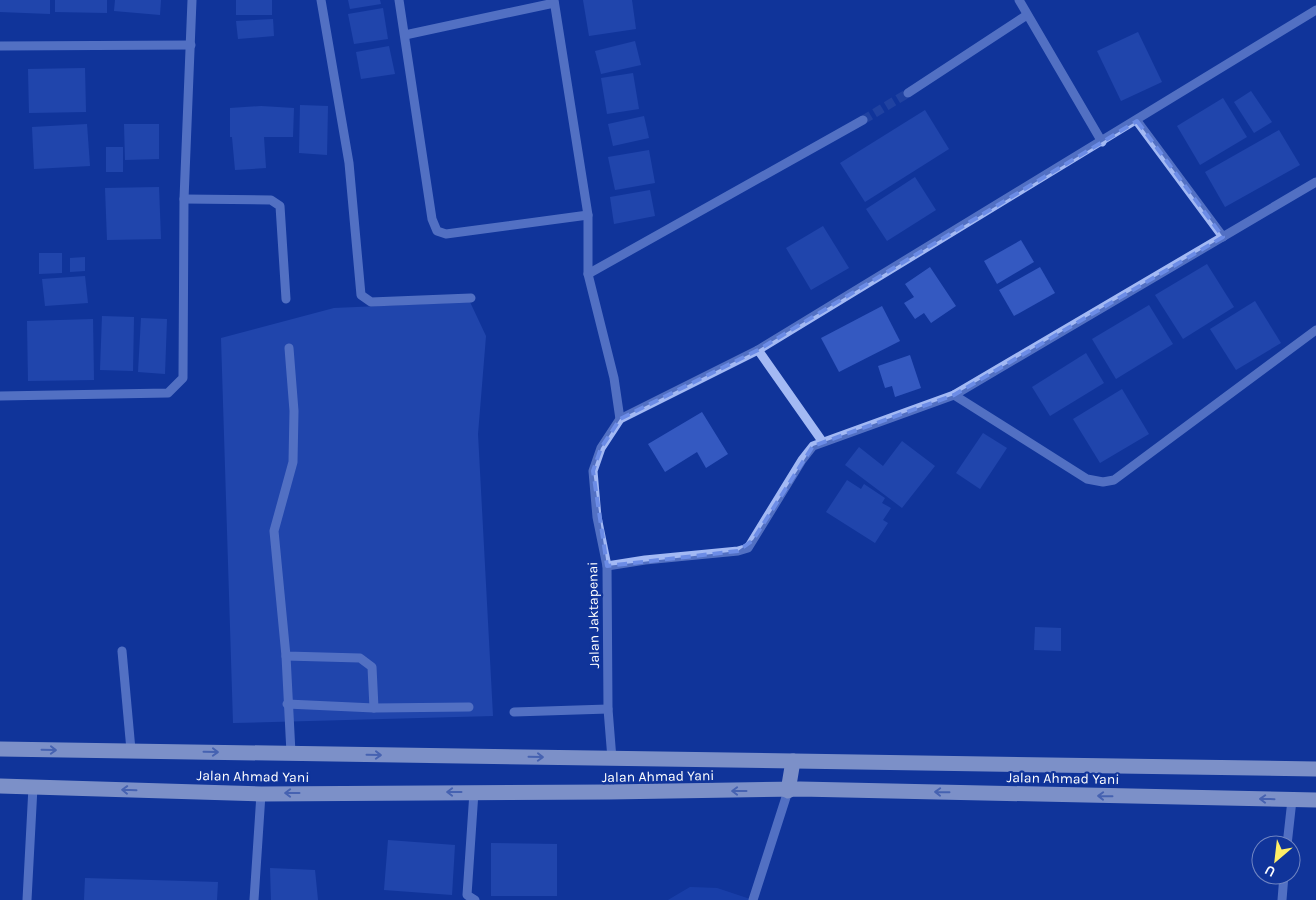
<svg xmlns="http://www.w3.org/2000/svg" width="1316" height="900" font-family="Karla,sans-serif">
<rect width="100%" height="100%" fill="#10349a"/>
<polygon fill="#234bb9" points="690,887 717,888 753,900 668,900"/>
<g fill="#3459c1">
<polygon points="0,0 50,0 50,14 0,12"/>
<polygon points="55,0 107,0 107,13 55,12"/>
<polygon points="115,0 161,0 160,15 114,11"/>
<rect x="236" y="0" width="36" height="15"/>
<polygon points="348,0 380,0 381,4 350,9"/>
<polygon points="583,0 632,0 636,29 589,36"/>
<polygon points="383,8 388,39 354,44 348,14"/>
<polygon points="273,19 274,36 238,39 236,21"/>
<polygon points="1138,32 1162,82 1121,101 1097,51"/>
<polygon points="635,41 641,65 601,74 595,51"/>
<polygon points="389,46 395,74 361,79 356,52"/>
<polygon points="85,68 86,112 29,113 28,69"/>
<polygon points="633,73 639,109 607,114 601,78"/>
<polygon points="1251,91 1272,122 1254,133 1234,102"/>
<polygon points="1223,98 1247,137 1200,165 1177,126"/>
<polygon points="300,105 328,106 327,155 299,153"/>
<polygon points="261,106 294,108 293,137 264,137 266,168 235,170 232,137 230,137 230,108"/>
<polygon points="925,110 949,149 865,202 840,163"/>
<polygon points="644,116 649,138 613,146 608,124"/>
<polygon points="87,124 90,166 34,169 32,127"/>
<polygon points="124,124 159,124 159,159 125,160"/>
<polygon points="1279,130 1300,165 1225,207 1205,172"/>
<rect x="106" y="147" width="17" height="25"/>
<polygon points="649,150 655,183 615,190 608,157"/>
<polygon points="915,177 936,210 887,241 866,209"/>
<polygon points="159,187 161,239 107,240 105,188"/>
<polygon points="650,190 655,216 614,224 610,197"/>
<polygon points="823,226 849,268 811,290 786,248"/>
<polygon points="1021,240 1034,262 997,284 984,261"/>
<polygon points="39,253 62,253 62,273 39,274"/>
<polygon points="85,257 85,271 70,272 70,258"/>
<polygon points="1207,264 1234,307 1183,339 1155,295"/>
<polygon points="930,267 956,306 931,323 924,313 915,319 904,303 914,297 905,284"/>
<polygon points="1040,267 1055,293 1014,316 999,290"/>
<polygon points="85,276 88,303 45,306 42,279"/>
<polygon points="1255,301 1281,343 1236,370 1210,329"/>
<polygon points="470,302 486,336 478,434 493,716 233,723 221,338 334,308"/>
<polygon points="1149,305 1173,344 1116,379 1092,339"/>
<polygon points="882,306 900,341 839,372 821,338"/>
<polygon points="102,316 134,317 133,371 100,370"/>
<polygon points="141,318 167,319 165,374 138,372"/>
<polygon points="93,319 94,380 28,381 27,321"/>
<polygon points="1086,353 1104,383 1050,416 1032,387"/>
<polygon points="910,355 921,388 895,397 892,386 885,388 878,366"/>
<polygon points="1122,389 1149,434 1100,463 1073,419"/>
<polygon points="702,412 728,454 706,468 697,452 665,472 648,444"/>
<polygon points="983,433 1007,448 980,489 956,473"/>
<polygon points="902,441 935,466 902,508 845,465 859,447 883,466"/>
<polygon points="847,480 861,489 864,484 885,498 882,503 891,508 883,520 888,523 875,543 826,512"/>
<polygon points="1035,627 1061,628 1061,651 1034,650"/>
<polygon points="388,840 455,845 452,895 384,890"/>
<polygon points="491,843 557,844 557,896 491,896"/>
<polygon points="270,868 315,870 318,900 271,900"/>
<polygon points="85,878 218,882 217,900 84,900"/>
</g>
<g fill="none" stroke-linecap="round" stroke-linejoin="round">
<polyline stroke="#3452a9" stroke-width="9" stroke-dasharray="9 4.5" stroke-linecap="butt" points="863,120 908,93"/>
<g stroke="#a3b9f4" stroke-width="9">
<polyline points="321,0 349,163 361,295 371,302 471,298"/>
<polyline points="399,0 432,219 437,231 446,234 588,215"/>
<polyline points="554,0 588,215 588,274 614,378 620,419"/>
<polyline points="1019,0 1102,142"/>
<polyline points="405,35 554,3"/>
<polyline points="0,46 191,45"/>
<polyline points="908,93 1027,15"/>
<polyline points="1137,121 1223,237"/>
<polyline points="184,199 271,200 280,206 286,299"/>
<polyline points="588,274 863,120"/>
<polyline points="289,348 294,411 293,462 274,531 286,656 360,658 372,667 374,708"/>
<polyline points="758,350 822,441"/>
<polyline points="954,395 1087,479 1103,482 1114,480 1316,330"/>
<polyline points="0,396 168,393 183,378 184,199 192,0"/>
<polyline points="607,566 645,560 738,551 748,548 802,460 813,446 954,395 1316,182"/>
<polyline points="122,651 131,750"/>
<polyline points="286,656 291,753"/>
<polyline points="287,704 374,708 469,707"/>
<polyline points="514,712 608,709"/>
<polyline points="612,759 608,709 607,566 597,517 593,471 601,448 620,419 758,350 1316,10"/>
<polyline points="474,792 467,895 475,900"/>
<polyline points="1287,845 1292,800"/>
<polyline points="27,900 33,787"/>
<polyline points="254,900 261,794"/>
<polyline points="753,900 788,791"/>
<polyline points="1282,900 1284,875"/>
</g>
<g stroke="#fff" stroke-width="15">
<polyline points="0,749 1316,769"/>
<polyline points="0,786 261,794 609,792 800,789 1316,800"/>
<polyline points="788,791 793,761"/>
</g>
</g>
<defs><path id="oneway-shaft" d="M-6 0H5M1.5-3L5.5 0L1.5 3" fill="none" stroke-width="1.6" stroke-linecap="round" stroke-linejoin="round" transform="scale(1.25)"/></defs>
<g stroke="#889acc">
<use href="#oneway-shaft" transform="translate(49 750) rotate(1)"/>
<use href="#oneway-shaft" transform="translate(211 752) rotate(1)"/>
<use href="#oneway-shaft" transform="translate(374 755) rotate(1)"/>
<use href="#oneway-shaft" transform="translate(536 757) rotate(1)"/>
<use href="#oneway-shaft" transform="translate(129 790) rotate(-178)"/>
<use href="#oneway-shaft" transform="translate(739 791) rotate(180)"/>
<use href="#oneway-shaft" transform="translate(454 792) rotate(180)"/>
<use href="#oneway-shaft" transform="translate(942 792) rotate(-179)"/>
<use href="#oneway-shaft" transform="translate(292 793) rotate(180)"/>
<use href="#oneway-shaft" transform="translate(1105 796) rotate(-179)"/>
<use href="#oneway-shaft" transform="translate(1267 799) rotate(-179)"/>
</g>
<path d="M0 0H1316V900H0ZM1137 121 1223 237 954 395 813 446 753 540 738 551 607 566 593 471 601 448 620 419 758 350Z" fill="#10349a" fill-opacity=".55" fill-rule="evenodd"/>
<path fill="none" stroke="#6c8ce6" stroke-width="4" stroke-dasharray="10 6" stroke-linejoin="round" d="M1137 121 1223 237 954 395 813 446 753 540 738 551 607 566 593 471 601 448 620 419 758 350Z"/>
<g text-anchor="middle" stroke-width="4.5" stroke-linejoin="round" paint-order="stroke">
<g font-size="14" fill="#fff" stroke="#10349a">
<text transform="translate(593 615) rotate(-91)" y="5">Jalan Jaktapenai</text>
<text transform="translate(253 776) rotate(1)" y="5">Jalan Ahmad Yani</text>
<text transform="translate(658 776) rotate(-1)" y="5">Jalan Ahmad Yani</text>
<text transform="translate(1063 778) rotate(1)" y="5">Jalan Ahmad Yani</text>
</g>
</g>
<g transform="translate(1276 860) rotate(208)"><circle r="24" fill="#10349a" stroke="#7085c2"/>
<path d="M0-4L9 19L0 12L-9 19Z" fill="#ffee66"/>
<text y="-8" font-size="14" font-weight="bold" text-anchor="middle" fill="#ffffff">U</text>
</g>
</svg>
